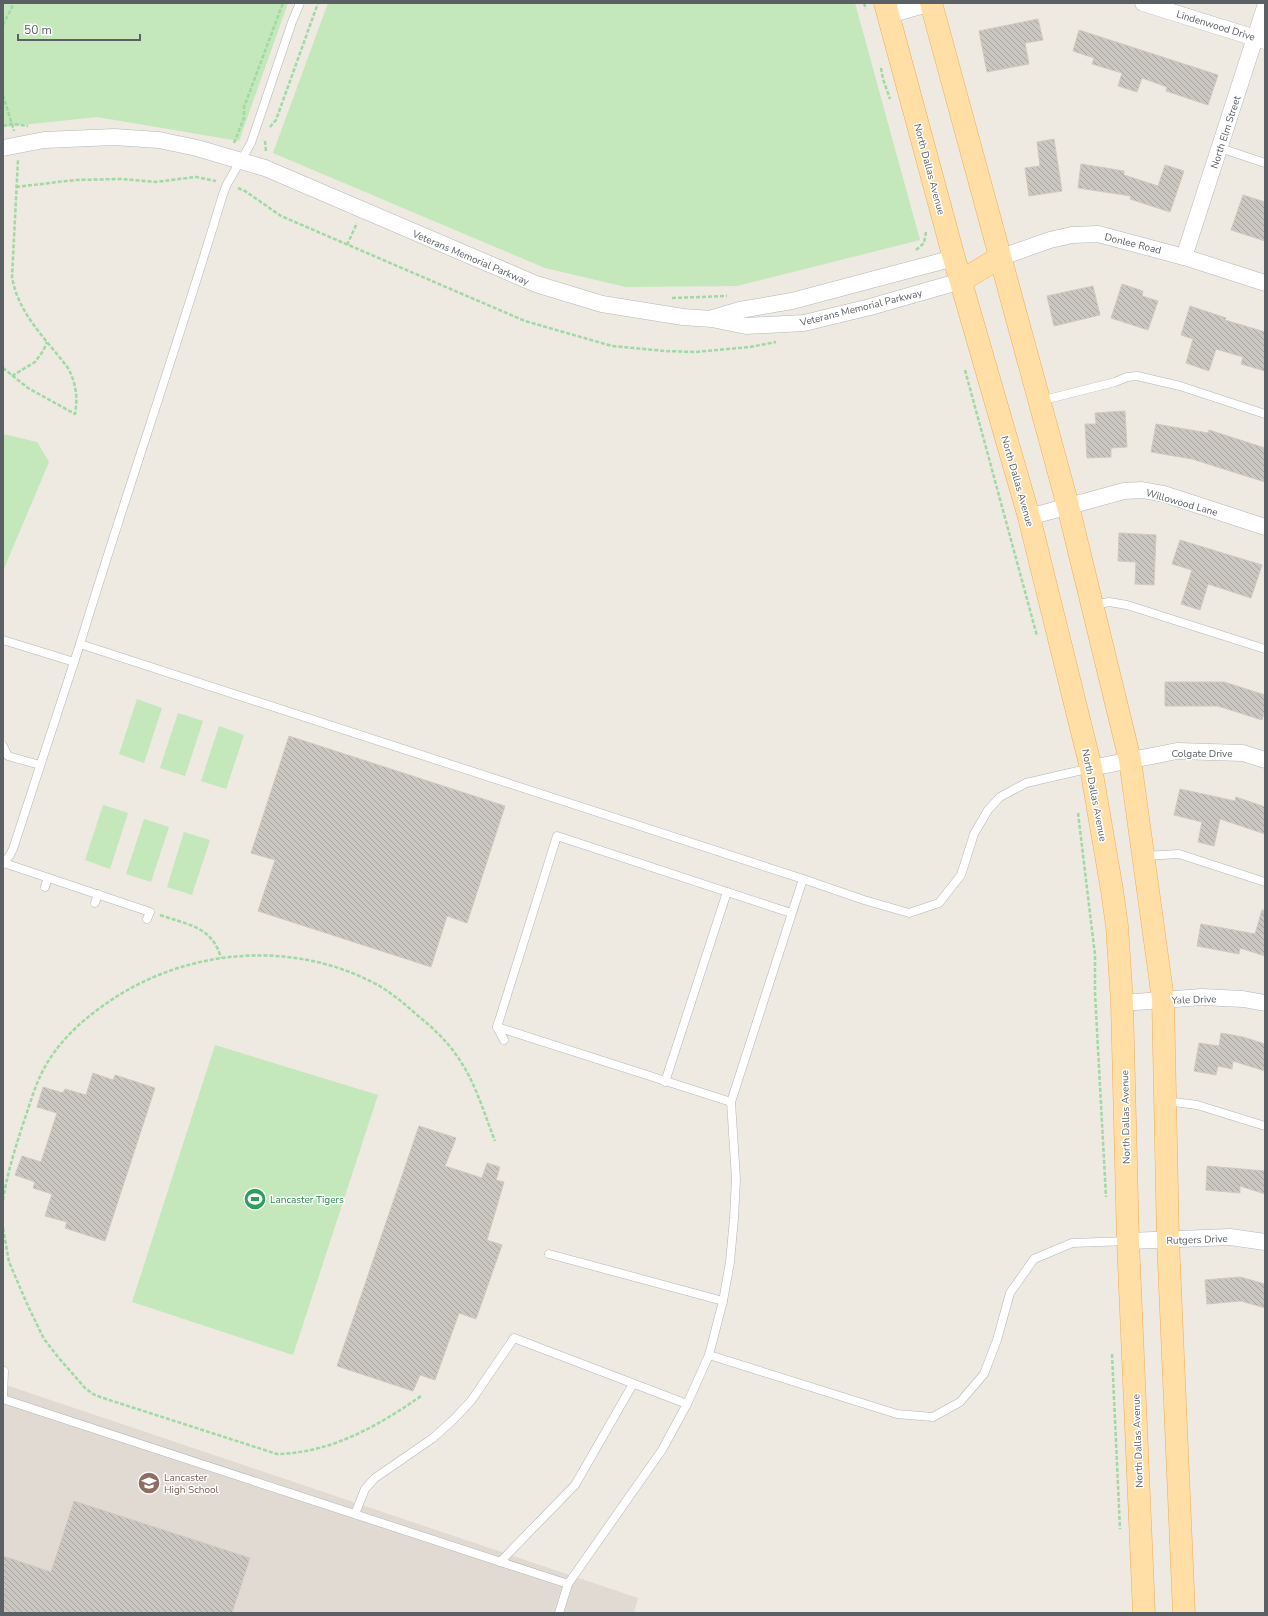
<svg xmlns="http://www.w3.org/2000/svg" width="1268" height="1616" font-family="'Nunito Sans',sans-serif">
<defs>
<pattern id="building-back-hatch" width="6" height="6" patternUnits="userSpaceOnUse"><rect width="6" height="6" fill="#cac6c0"/><path d="M-1 5l2 2M0 0l6 6M5-1l2 2" fill="none" stroke="#a7a4a0"/></pattern>
</defs>
<rect width="100%" height="100%" fill="#eee9e1"/>
<polygon fill="#e0dad2" points="3,1384 638,1598 634,1613 3,1613"/>
<g fill="#c4e7bc">
<polygon points="3,3 288,3 239,141 97,117 3,127"/>
<polygon points="328,3 855,3 920,240 737,286 626,287 545,268 273,153"/>
<polygon points="3,434 37,442 49,462 3,571"/>
<polygon points="137,699 162,708 144,763 119,754"/>
<polygon points="178,713 203,721 185,776 160,768"/>
<polygon points="219,726 244,735 226,789 201,781"/>
<polygon points="103,805 128,813 110,869 85,860"/>
<polygon points="144,819 169,827 151,882 126,874"/>
<polygon points="184,832 210,840 192,895 167,887"/>
<polygon points="215,1045 378,1095 293,1355 132,1302"/>
</g>
<g fill="url(#building-back-hatch)" stroke="#d2c9bf">
<polygon points="1038,19 1043,40 1025,43 1029,64 987,72 979,31"/>
<polygon points="1079,30 1218,75 1208,105 1166,91 1167,87 1142,78 1137,92 1118,86 1122,73 1092,64 1094,58 1073,51"/>
<polygon points="1054,139 1062,191 1029,196 1025,168 1040,166 1037,142"/>
<polygon points="1081,164 1124,171 1124,175 1158,186 1165,165 1184,171 1170,212 1130,199 1131,196 1078,188"/>
<polygon points="1243,195 1265,202 1265,241 1231,230"/>
<polygon points="1122,284 1143,291 1142,296 1158,301 1148,330 1111,318"/>
<polygon points="1093,286 1100,315 1054,326 1047,296"/>
<polygon points="1190,306 1226,318 1225,320 1265,332 1265,371 1241,364 1243,357 1216,349 1209,371 1186,363 1193,339 1181,335"/>
<polygon points="1125,411 1127,447 1111,448 1111,457 1087,458 1085,424 1096,424 1095,413"/>
<polygon points="1156,424 1208,433 1209,430 1265,448 1265,482 1192,459 1151,452"/>
<polygon points="1119,533 1156,535 1154,585 1135,584 1136,562 1118,561"/>
<polygon points="1180,540 1262,565 1251,598 1208,584 1200,610 1181,604 1192,570 1172,564"/>
<polygon points="1165,682 1224,682 1265,695 1265,709 1262,720 1218,706 1165,706"/>
<polygon points="289,736 505,806 467,923 447,916 431,967 258,911 275,860 251,853"/>
<polygon points="1180,789 1235,801 1236,797 1265,807 1265,834 1220,819 1214,846 1198,842 1202,822 1174,815"/>
<polygon points="1262,910 1265,910 1265,956 1240,948 1239,954 1197,946 1201,924 1255,934"/>
<polygon points="1221,1033 1243,1037 1265,1044 1265,1071 1233,1061 1232,1069 1218,1066 1216,1075 1194,1071 1199,1043 1219,1046"/>
<polygon points="93,1073 113,1080 115,1075 155,1088 105,1241 65,1228 67,1222 45,1216 52,1194 33,1188 35,1182 15,1175 22,1156 41,1162 57,1113 37,1107 43,1087 63,1093 65,1089 86,1095"/>
<polygon points="419,1126 456,1138 445,1166 482,1178 487,1163 500,1167 496,1180 504,1182 487,1240 502,1245 476,1319 459,1313 435,1380 420,1375 413,1391 337,1366"/>
<polygon points="1207,1166 1265,1171 1265,1194 1240,1186 1240,1193 1206,1190"/>
<polygon points="1240,1277 1265,1284 1265,1308 1241,1301 1207,1304 1205,1280"/>
<polygon points="74,1501 250,1558 232,1613 3,1613 3,1556 51,1572"/>
</g>
<g fill="none" stroke-linecap="round" stroke-linejoin="round">
<g stroke="#b2b6ba" stroke-width="9">
<g id="service">
<polyline points="1220,148 1265,163"/>
<polyline points="1040,401 1115,382 1127,377 1137,376 1180,386 1265,414"/>
<polyline points="1093,605 1109,602 1127,605 1265,649"/>
<polyline points="3,640 74,662"/>
<path d="M80 644C126 493 178 345 223 194L227 184 251 143 292 22 300 3"/>
<polyline points="3,746 8,756 40,765"/>
<polyline points="1144,856 1179,854 1265,882"/>
<polyline points="4,863 150,912 147,919"/>
<polyline points="3,864 10,855 13,849 80,644 803,879 731,1102 736,1179 734,1218 730,1262 723,1301 709,1355 687,1404 662,1450 568,1584 559,1613"/>
<polyline points="803,879 864,900 909,913 939,903 961,875 974,834 988,810 1000,797 1026,783 1091,768"/>
<polyline points="45,887 48,878"/>
<polyline points="95,903 98,894"/>
<polyline points="497,1027 504,1040"/>
<polyline points="665,1082 727,892"/>
<polyline points="1166,1101 1197,1105 1265,1126"/>
<polyline points="731,1102 497,1027 557,836 791,913"/>
<polyline points="549,1254 723,1301"/>
<polyline points="709,1355 897,1414 933,1417 960,1402 984,1374 997,1340 1010,1293 1034,1259 1072,1243 1128,1241"/>
<polyline points="3,1396 4,1371"/>
<polyline points="3,1399 568,1584"/>
<polyline points="355,1514 365,1489 375,1478 433,1438 453,1420 471,1401 514,1338 687,1404"/>
<polyline points="500,1562 575,1485 633,1384"/>
</g>
</g>
<g stroke="#b2b6ba" stroke-width="17">
<g id="minor">
<polyline points="1143,3 1265,41"/>
<polyline points="889,15 931,3"/>
<polyline points="3,148 44,140 114,137 159,140 197,148 265,168 536,284 602,304 683,317 712,319 746,326 804,323 870,307 961,281"/>
<polyline points="1184,257 1265,7"/>
<polyline points="999,258 1050,240 1072,235 1098,234 1184,257 1265,283"/>
<polyline points="713,318 740,310 792,301 954,258"/>
<polyline points="1029,517 1124,491 1142,490 1164,494 1265,527"/>
<polyline points="1091,768 1177,751 1243,753 1265,760"/>
<polyline points="1122,1003 1202,997 1243,999 1265,1003"/>
<polyline points="1128,1241 1230,1237 1265,1242"/>
</g>
</g>
<g stroke="#f7a951" stroke-width="23">
<g id="primary">
<polyline points="885,3 954,258 1029,517 1091,768 1112,890 1117,926 1122,1003 1128,1241 1144,1613"/>
<polyline points="931,3 1068,506 1130,760 1163,999 1168,1240 1184,1613"/>
<polyline points="961,281 999,258"/>
</g>
</g>
<g stroke="#9fd9a3" stroke-width="2.5" stroke-dasharray="4 2" stroke-linecap="butt">
<polyline points="864,3 866,9"/>
<polyline points="3,25 14,3"/>
<polyline points="881,68 883,79 890,99"/>
<polyline points="3,95 14,131"/>
<polyline points="3,126 12,124 28,126"/>
<polyline points="270,127 276,120 318,3"/>
<polyline points="265,141 266,152"/>
<polyline points="234,143 244,118 244,107 283,3"/>
<polyline points="16,187 75,180 121,179 156,182 196,177 216,181"/>
<polyline points="238,188 245,191 281,216 525,321 612,346 665,351 695,352 750,347 776,342"/>
<polyline points="347,245 357,223"/>
<polyline points="916,250 924,243 926,232"/>
<polyline points="672,298 727,296"/>
<path d="M3 368 28 388 75 414C78 397 76 383 68 368 47 340 18 314 12 277L18 160"/>
<polyline points="965,370 1037,636"/>
<polyline points="12,376 35,362 43,351 47,342"/>
<polyline points="1078,813 1095,955 1095,993 1106,1197"/>
<path d="M160 915C188 925 212 926 221 958"/>
<path d="M3 1200C7 1174 15 1149 23 1124 31 1101 37 1077 51 1057 65 1036 84 1019 104 1005 185 947 297 938 383 988 395 996 406 1005 417 1015 432 1027 446 1040 457 1056 475 1081 484 1113 495 1141"/>
<path d="M3 1228 9 1262 28 1306 44 1339 58 1357 85 1388 93 1394 100 1397 277 1454C331 1453 378 1426 421 1396"/>
<polyline points="1112,1354 1120,1529"/>
</g>
<use href="#service" stroke="#fff" stroke-width="8"/>
<use href="#minor" stroke="#fff" stroke-width="16"/>
<use href="#primary" stroke="#ffdfa5" stroke-width="22"/>
</g>
<defs>
<g id="stadium-disc" transform="scale(1.15)"><circle r="9.5" fill="#2e9e5b" stroke="#fff"/><path d="M0-5a6.5 5 0 1 0 0 10a6.5 5 0 1 0 0-10ZM-3.5-1.8h7v3.6h-7Z" fill="#fff"/></g>
<g id="school-disc" transform="scale(1.15)"><circle r="9.5" fill="#8d6e63" stroke="#fff"/><path d="M0-5L7-2L0 1L-7-2ZM-4 1L0 2.5L4 1V4Q0 6-4 4Z" fill="#fff"/></g>
</defs>
<g fill-rule="evenodd">
<use href="#stadium-disc" x="255" y="1199"/>
<use href="#school-disc" x="149" y="1483"/>
</g>
<g text-anchor="middle" stroke-width="3" stroke-linejoin="round" paint-order="stroke">
<g font-size="10" fill="#5a6063" stroke="#fff">
<text transform="translate(1216 25) rotate(17)" y="4">Lindenwood Drive</text>
<text transform="translate(1225 132) rotate(-72)" y="4">North Elm Street</text>
<text transform="translate(930 169) rotate(75)" y="4">North Dallas Avenue</text>
<text transform="translate(1133 243) rotate(14)" y="4">Donlee Road</text>
<text transform="translate(471 257) rotate(23)" y="4">Veterans Memorial Parkway</text>
<text transform="translate(861 307) rotate(-14)" y="4">Veterans Memorial Parkway</text>
<text transform="translate(1018 481) rotate(74)" y="4">North Dallas Avenue</text>
<text transform="translate(1182 502) rotate(16)" y="4">Willowood Lane</text>
<text x="1202" y="757">Colgate Drive</text>
<text transform="translate(1095 795) rotate(79)" y="4">North Dallas Avenue</text>
<text transform="translate(1194 999) rotate(-2)" y="4">Yale Drive</text>
<text transform="translate(1125 1117) rotate(-91)" y="4">North Dallas Avenue</text>
<text transform="translate(1197 1239) rotate(-2)" y="4">Rutgers Drive</text>
<text transform="translate(1137 1441) rotate(-92)" y="4">North Dallas Avenue</text>
</g>
<g font-size="10" fill="#27864d" stroke="#fff" text-anchor="start">
<text x="270" y="1203">Lancaster Tigers</text>
</g>
<g font-size="10" fill="#785e54" stroke="#fff" text-anchor="start">
<text x="164" y="1481">Lancaster<tspan x="164" dy="12">High School</tspan></text>
</g>
</g>
<rect width="1268" height="1616" fill="none" stroke="#5a6063" stroke-width="8"/>
<path d="M18 34v6h122v-6" fill="none" stroke="#5a6063" stroke-width="2"/>
<text x="24" y="34" font-size="12" fill="#5a6063" stroke="#ffffff" stroke-width="3" paint-order="stroke">50 m</text>
</svg>
